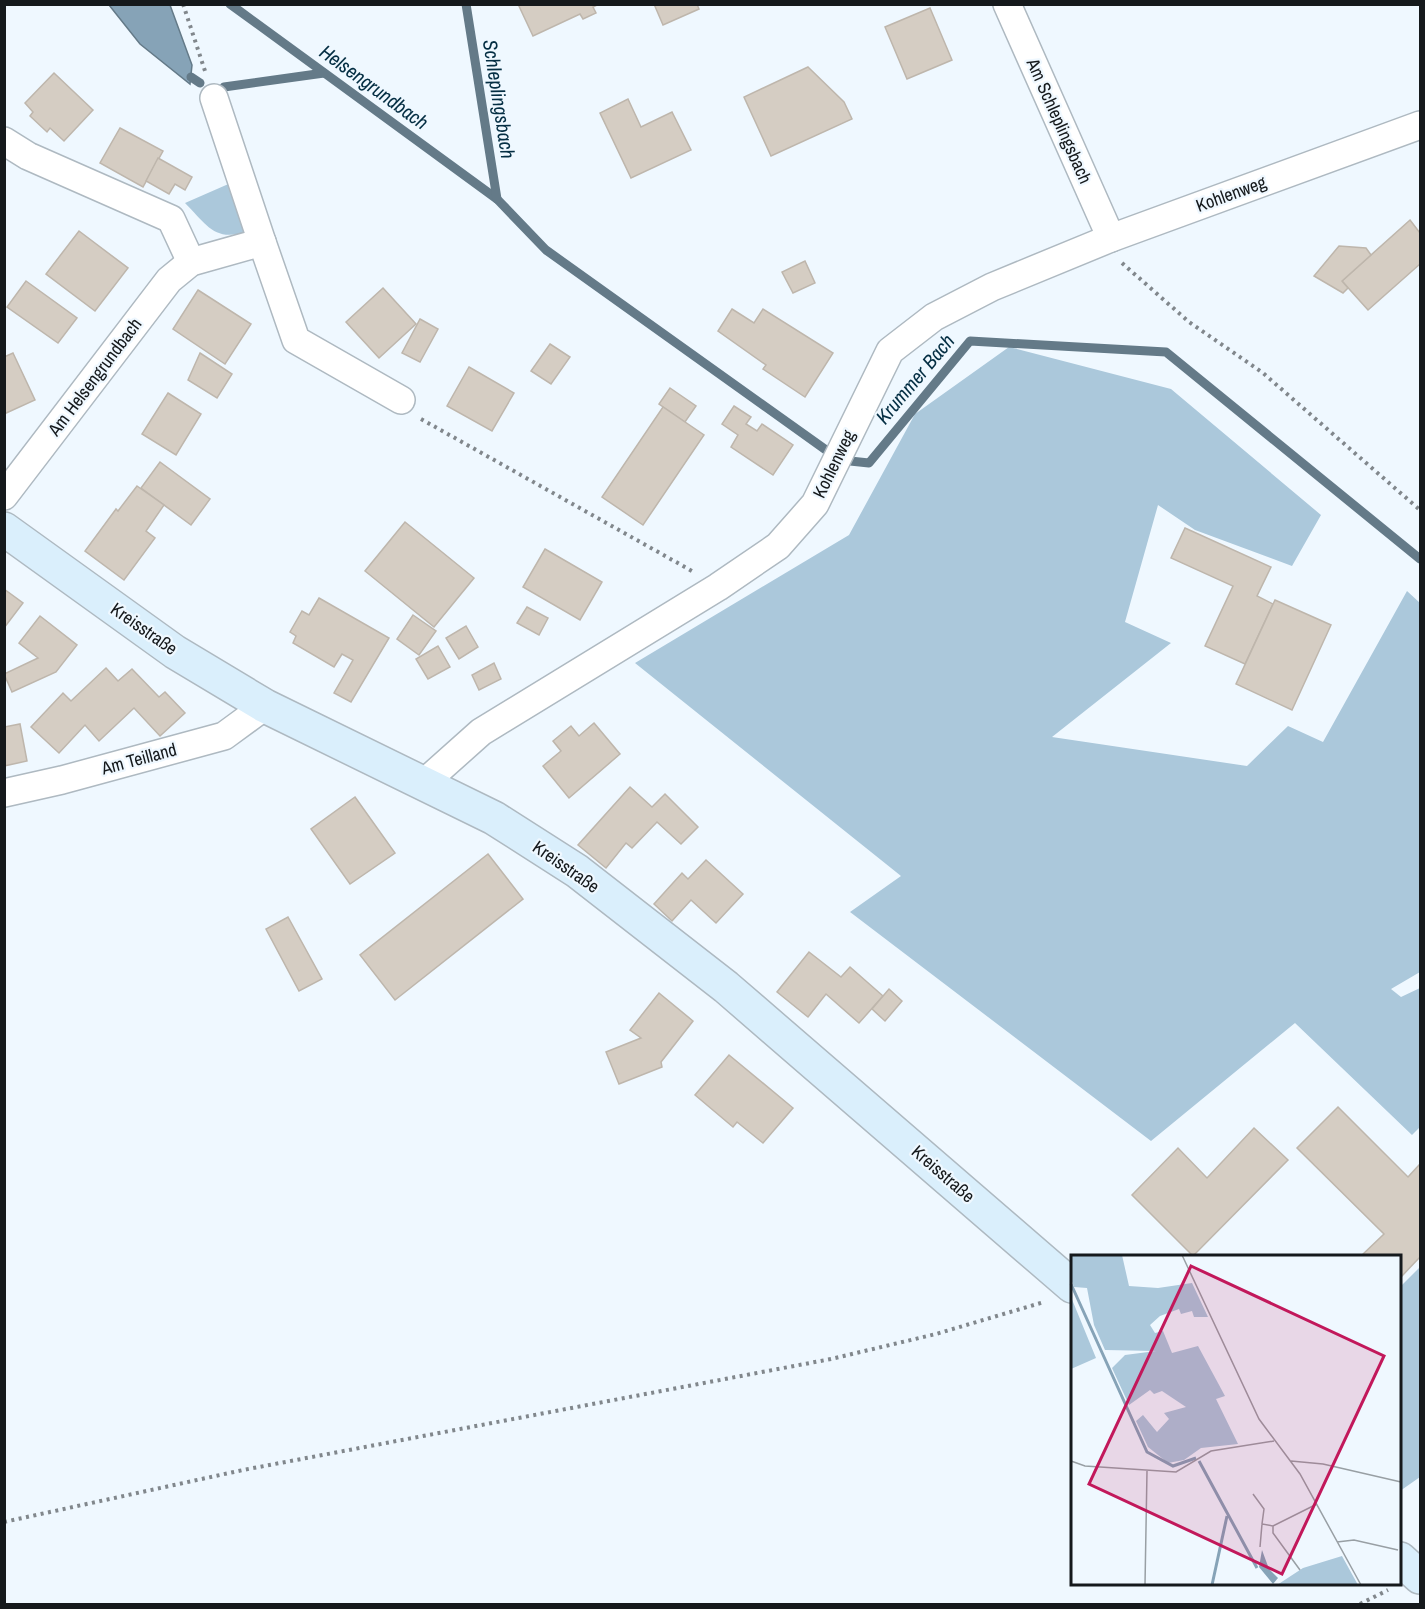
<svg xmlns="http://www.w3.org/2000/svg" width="1425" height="1609" font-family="'Archivo Narrow',sans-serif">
<rect width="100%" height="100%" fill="#eff8ff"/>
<g fill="#abc8db">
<path d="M233 182 248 231C215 243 207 225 185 203Z"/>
<polygon points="1009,347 1171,389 1321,515 1292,566 1195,530 1158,505 1125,622 1171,643 1052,737 1247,766 1288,726 1323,742 1407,591 1420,603 1420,972 1391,989 1401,997 1420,988 1420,1127 1412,1135 1295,1023 1151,1141 850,912 901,876 635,663 849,535 915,414"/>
<polygon points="1420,1267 1420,1477 1400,1491 1400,1287"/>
</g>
<polygon fill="#86a3b7" stroke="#647a88" stroke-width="1.5" points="109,5 170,5 192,65 190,84 140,44"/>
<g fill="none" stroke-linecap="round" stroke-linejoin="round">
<g stroke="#647a88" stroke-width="9">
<polyline points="230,4 497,199 546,250 826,450 850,461 869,463 970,341 1166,352 1420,559"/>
<polyline points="466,4 497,199"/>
<polyline points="191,77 200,83"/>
<polyline points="224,87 324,73"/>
</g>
</g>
<g fill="#d5cdc3" stroke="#beb6ac" stroke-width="1.5">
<polygon points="518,4 599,4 593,7 596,13 583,19 580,14 533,36"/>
<polygon points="654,4 697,4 699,9 663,25"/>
<polygon points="930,8 952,60 907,79 885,27"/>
<polygon points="808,67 844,102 852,119 771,156 744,97"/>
<polygon points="54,73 93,110 64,141 50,128 47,132 30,116 33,112 25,103"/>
<polygon points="628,99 641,127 672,112 691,150 631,178 600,113"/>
<polygon points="120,128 163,151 143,187 100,163"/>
<polygon points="158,158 192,177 185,190 175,184 169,194 146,181"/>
<polygon points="1410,220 1420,233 1420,264 1368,310 1342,281"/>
<polygon points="79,231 128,268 95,311 46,274"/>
<polygon points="1339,246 1366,248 1371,255 1342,281 1348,288 1343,293 1314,276"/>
<polygon points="805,261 815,283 793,293 782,272"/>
<polygon points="26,281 77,318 58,343 7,307"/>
<polygon points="383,288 416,324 379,358 346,322"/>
<polygon points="198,290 251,324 225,364 173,329"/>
<polygon points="732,309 754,323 763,309 833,353 805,397 763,369 766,365 718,331"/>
<polygon points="420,319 438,329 420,362 402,353"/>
<polygon points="550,344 570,357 551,384 531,371"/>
<polygon points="13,353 35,400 4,414 4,357"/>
<polygon points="200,353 232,374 217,398 188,380"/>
<polygon points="469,367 514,393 492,431 447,406"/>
<polygon points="670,388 696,406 685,422 659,404"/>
<polygon points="168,393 201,414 176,455 142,434"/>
<polygon points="734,406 751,417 746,424 757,431 762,424 793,445 773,475 731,447 738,435 722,424"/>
<polygon points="663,407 704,435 643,525 602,497"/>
<polygon points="160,462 210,499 191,525 141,488"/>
<polygon points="137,486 164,505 146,531 155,538 124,580 85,551 116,509 118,511"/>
<polygon points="405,522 474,578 434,627 365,571"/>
<polygon points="1185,528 1271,567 1257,596 1273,604 1245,664 1205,646 1233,586 1171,558"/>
<polygon points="545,549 602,582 580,620 523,587"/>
<polygon points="4,589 23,603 4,628"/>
<polygon points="319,598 389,638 351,702 334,693 353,660 342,654 334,667 293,643 296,636 290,632 302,611 309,615"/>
<polygon points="1275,600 1331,625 1292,710 1236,684"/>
<polygon points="527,607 548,618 539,635 517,623"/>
<polygon points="413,615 436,631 419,655 397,639"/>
<polygon points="40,616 77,645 56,672 12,692 4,674 38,658 19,643"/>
<polygon points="466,626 478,647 459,659 446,638"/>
<polygon points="438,646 450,667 428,679 416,659"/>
<polygon points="494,663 501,679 479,690 472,675"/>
<polygon points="106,668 118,681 132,669 159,697 165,692 185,713 160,736 134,708 99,741 85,725 59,753 31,727 63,693 71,701"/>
<polygon points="594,723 620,754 569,798 543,766 561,751 553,741 571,726 579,736"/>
<polygon points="20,724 27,761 4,766 4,727"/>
<polygon points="630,787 652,807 665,794 698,827 681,844 657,822 632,848 626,843 606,868 578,845"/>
<polygon points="355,797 395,853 350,884 311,829"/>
<polygon points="488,854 523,899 395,1000 360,955"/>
<polygon points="706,860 743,894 716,923 691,900 672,921 654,904 682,873 688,879"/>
<polygon points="288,917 322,979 299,991 266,929"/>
<polygon points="809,952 841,977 850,967 883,996 859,1023 826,994 808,1017 777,992"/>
<polygon points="889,989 902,1001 885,1021 872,1009"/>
<polygon points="659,993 693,1021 661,1062 662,1067 619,1084 606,1052 641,1038 630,1030"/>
<polygon points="729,1055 793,1108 763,1143 737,1122 733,1127 695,1095"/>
<polygon points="1338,1107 1408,1177 1420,1164 1420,1257 1400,1278 1400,1256 1361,1256 1384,1234 1297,1148"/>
<polygon points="1254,1128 1288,1160 1193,1256 1132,1195 1178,1148 1207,1178"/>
</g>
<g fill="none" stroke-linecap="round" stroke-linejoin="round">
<g stroke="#aeb9c1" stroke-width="30">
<g id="street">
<polyline points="1007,4 1111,238"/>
<polyline points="214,98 262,242"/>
<polyline points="4,141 28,156 171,219 191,262"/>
<polyline points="4,496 169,280 191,262 262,242 296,340 401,400"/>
<polyline points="425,782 481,732 718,587 778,546 815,504 890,351 934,317 992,287 1111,238 1420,125"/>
<polyline points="4,793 62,780 224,736 265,706"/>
</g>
</g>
<g stroke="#aeb9c1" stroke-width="36">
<g id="secondary">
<polyline points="4,529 175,652 265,706 494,818 577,871 726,987 1072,1286"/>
<polyline points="1400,1559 1420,1577"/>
</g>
</g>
<g stroke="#81878c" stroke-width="4" stroke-dasharray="3 4.5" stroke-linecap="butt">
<polyline points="183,4 205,71"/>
<polyline points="1122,263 1189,322 1263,373 1420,510"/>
<polyline points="421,419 692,571"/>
<polyline points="4,1522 243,1470 831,1359 936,1334 1044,1302"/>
<polyline points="1360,1604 1388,1590"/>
</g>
<use href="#street" stroke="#fff" stroke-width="27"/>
<use href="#secondary" stroke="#daeffc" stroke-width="33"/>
</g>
<g text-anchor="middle" stroke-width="4.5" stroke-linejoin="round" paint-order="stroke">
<g font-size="18" fill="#15191c" stroke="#eff8ff">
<text transform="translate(1059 121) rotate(66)" y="6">Am Schleplingsbach</text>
<text transform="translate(1231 194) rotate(-20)" y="6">Kohlenweg</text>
<text transform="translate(95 377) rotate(-53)" y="6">Am Helsengrundbach</text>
<text transform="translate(834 464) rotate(-64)" y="6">Kohlenweg</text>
<text transform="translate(144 629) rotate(35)" y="6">Kreisstraße</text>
<text transform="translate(139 759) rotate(-15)" y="6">Am Teilland</text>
<text transform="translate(566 867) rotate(35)" y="6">Kreisstraße</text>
<text transform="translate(943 1174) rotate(41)" y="6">Kreisstraße</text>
</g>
<g font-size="20" font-style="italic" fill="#042e43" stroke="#eff8ff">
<text transform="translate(374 87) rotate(36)" y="7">Helsengrundbach</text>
<text transform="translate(499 99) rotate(81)" y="7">Schleplingsbach</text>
<text transform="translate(915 379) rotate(-50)" y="7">Krummer Bach</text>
</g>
</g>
<g transform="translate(1071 1255)">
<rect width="330" height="330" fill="#eff8ff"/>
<path d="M0 0H51L58 31 87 33 121 28 137 62H123L121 56 110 59 108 54 89 61 79 70 84 78 92 76 101 98 127 91 154 141 145 144 167 189 130 193 113 205 97 208 77 192 65 166 72 160 86 177 98 164 93 158 115 152 91 136 83 139 79 135 58 150 41 113 54 100 85 96 34 95 23 70 16 33 3 32 0 24ZM0 42 25 103 0 114ZM271 301 287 330H206L232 313Z" fill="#abc8db"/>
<path d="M191 295 198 314 207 323 202 329 188 312Z" fill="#86a3b7"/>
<path fill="none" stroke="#86a3b7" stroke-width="3" d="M0 29 76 197 102 211 125 203M128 206 186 313M141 330 156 261"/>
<path fill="none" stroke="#989fa4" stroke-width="1.5" d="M111 0 188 164 229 219 290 330M0 206 14 211 105 217 140 196 203 186M220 206 252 209 330 227M182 239 193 254 191 269 202 271 246 249M202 271V278L229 315M266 287 283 285 327 295M189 292 191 269M74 330 76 216"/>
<path fill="#c2185b" fill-opacity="0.15" stroke="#c2185b" stroke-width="3" d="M120 11 313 101 211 319 18 229Z"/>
<rect width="330" height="330" fill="none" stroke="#15191c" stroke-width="3"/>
</g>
<rect width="1425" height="1609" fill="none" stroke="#15191c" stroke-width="12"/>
</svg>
